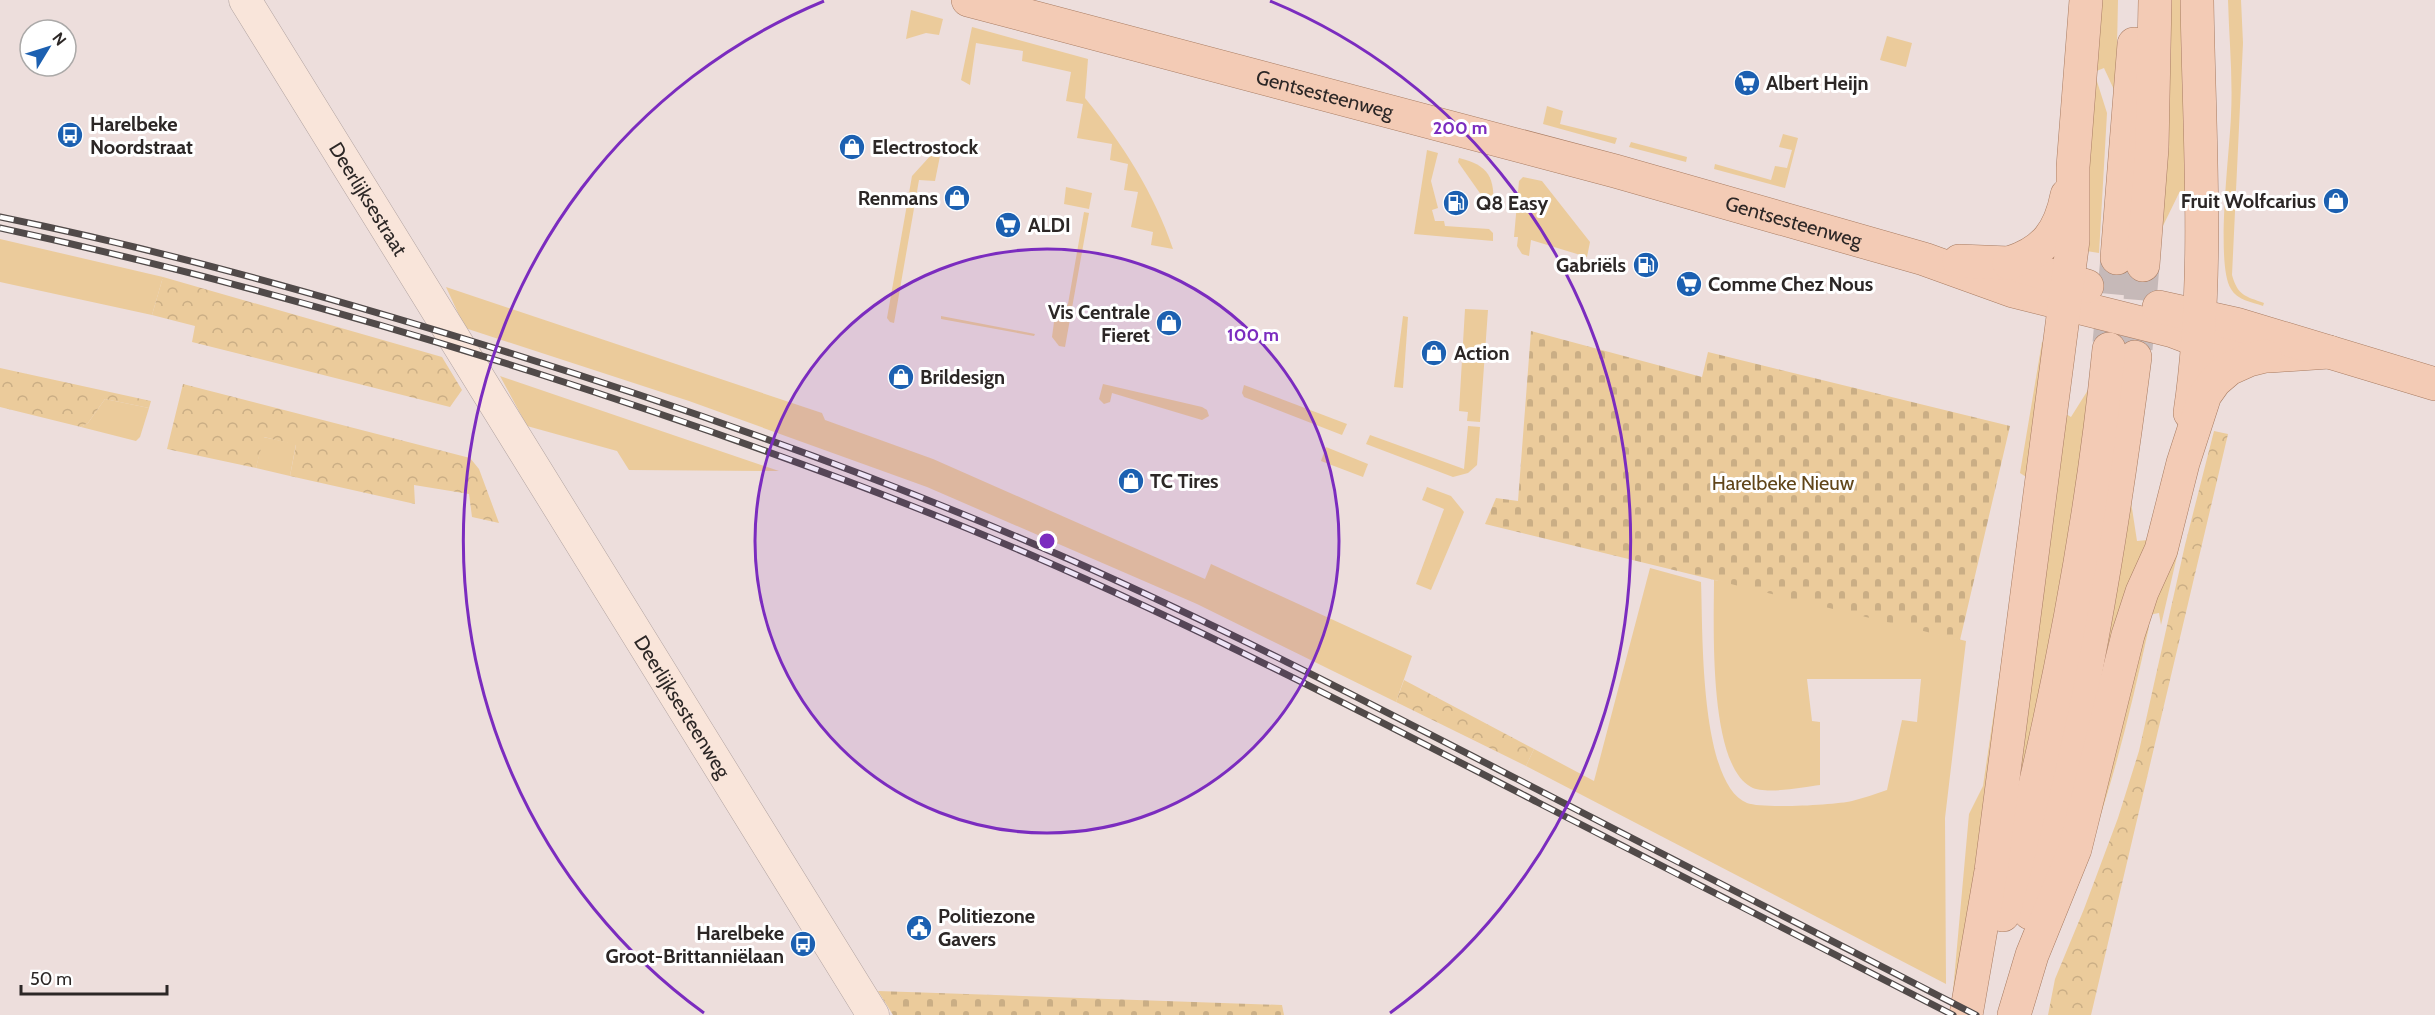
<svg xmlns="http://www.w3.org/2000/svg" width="2435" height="1015" font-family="Cabin,sans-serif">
<defs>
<pattern id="forest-crowns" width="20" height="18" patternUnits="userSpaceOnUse" patternTransform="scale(1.5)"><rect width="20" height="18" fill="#ebcb9b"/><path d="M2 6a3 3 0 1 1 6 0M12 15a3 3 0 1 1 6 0" fill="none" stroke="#caae85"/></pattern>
<pattern id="cemetery-stones" width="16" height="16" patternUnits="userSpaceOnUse" patternTransform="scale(1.5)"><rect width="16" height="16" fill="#ebcb9b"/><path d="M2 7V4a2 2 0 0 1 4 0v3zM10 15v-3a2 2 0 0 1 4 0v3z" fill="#caae85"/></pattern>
</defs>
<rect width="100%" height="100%" fill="#eddedc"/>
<g fill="#ebcb9b">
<polygon points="2095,0 2118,0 2116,94 2104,68 2094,72 2107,113 2099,253 2080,250"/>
<polygon points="2168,0 2189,0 2191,196 2180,191 2159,234"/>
<path d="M2228 0H2241L2243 43 2232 275C2238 296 2245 296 2264 303L2263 306C2252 302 2237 300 2231 289 2215 264 2230 150 2231 115 2233 77 2229 38 2228 0Z"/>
<polygon points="911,10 943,19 939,35 926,33 906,39"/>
<path d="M972 27 1088 59 1085 98C1123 144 1154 193 1173 249L1151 245 1153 232 1131 227 1138 192 1124 190 1128 164 1110 160 1112 144 1077 138 1083 104 1066 101 1071 72 1022 61 1023 51 976 43 970 85 961 80Z"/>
<polygon points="1887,36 1912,43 1906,67 1880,60"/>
<polygon points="1547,106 1563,111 1560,124 1617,138 1615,144 1543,124"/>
<polygon points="1783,134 1798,138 1785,188 1714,169 1715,164 1771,180 1775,166 1787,168 1792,150 1779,147"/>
<polygon points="1631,142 1687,157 1686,162 1629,147"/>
<polygon points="1427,150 1438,153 1431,181 1438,208 1432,210 1435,221 1444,221 1445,226 1489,229 1493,233 1493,241 1414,234"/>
<polygon points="932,154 940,156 935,181 919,180 894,323 890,322 887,318 912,176"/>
<path d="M1459 158C1489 165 1495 178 1493 207L1489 206 1458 162Z"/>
<polygon points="1523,177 1542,181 1590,242 1587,257 1531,240 1529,256 1522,254 1517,246 1518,237 1514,237 1519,181"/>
<polygon points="1066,187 1092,193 1089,209 1064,204"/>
<polygon points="1084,212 1089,213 1065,347 1059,346 1052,337 1054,322 1068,304"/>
<polygon points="0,239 163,277 152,315 0,282"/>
<polygon points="446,287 822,413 825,420 933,459 1205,579 1211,564 1412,656 1396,702 1197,604 927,487 689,401 465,328"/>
<polygon points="1465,309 1488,310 1480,422 1467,421 1468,412 1459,411"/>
<polygon points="941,316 1035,334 1034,336 941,319"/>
<polygon points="1403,316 1408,317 1403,388 1394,387"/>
<polygon points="2042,342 2050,346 1962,996 1953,991 1969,814 1983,786 2027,489 2031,480 2020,473"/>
<polygon points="500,376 779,471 629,470 617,451 527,426"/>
<polygon points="2093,382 2087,437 2019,808 2007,807 2061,411 2071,417"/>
<polygon points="1103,384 1202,407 1207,410 1209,416 1202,420 1112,393 1110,402 1104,404 1099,399"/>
<polygon points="1244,385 1347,424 1342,435 1244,397 1242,393"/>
<polygon points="105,399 149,408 140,437 136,441 81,427 88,423"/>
<polygon points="1468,426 1480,427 1477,465 1468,473 1453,477 1366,444 1370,435 1464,469"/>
<polygon points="263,437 296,444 290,476 256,468"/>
<polygon points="1326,447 1368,464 1363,477 1321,461"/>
<polygon points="1427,487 1451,496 1464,512 1431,590 1416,584 1444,509 1422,500"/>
<path d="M2190 500 2161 625 2159 613 2148 615 2149 627C2134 695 2119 760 2097 826L2147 613Z"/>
<polygon points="2131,502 2137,541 2148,540 2077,780"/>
<path d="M1650 568 1701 582C1703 627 1699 784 1747 803 1763 809 1835 805 1852 801 1864 798 1875 794 1887 790L1902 720 1917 722 1921 679H1807L1812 721 1820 722V785C1803 787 1766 795 1751 787 1708 764 1714 625 1714 580L1735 583 1966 641 1945 818 1946 984 1526 766 1534 749 1594 781Z"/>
</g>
<g fill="url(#forest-crowns)">
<polygon points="163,277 442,357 462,390 450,407 192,342 195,326 152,315"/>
<polygon points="0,368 151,401 149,408 105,399 88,423 81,427 0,407"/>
<polygon points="183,384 470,458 479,469 499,523 472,517 469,494 414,485 415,504 290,476 296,445 264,437 256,468 167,449"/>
<polygon points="2214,431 2228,434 2091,1015 2048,1015 2055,979 2084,909 2118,818 2139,751 2185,545"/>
<polygon points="1404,680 1534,749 1526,766 1396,702"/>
</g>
<g fill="url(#cemetery-stones)">
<polygon points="1531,331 1702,377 1708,352 2010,426 1960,640 1485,524 1496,498 1518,501"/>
<polygon points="878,991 1282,1005 1284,1015 893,1015"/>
</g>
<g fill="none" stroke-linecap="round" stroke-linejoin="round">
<g stroke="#c6b9b8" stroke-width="33" stroke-dasharray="33 16" stroke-linecap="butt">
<polyline points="2109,343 2117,258"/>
<polyline points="2136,349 2143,265"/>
</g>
<g stroke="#b2a4a2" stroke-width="33">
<g id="secondary">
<path id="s1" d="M245 0 873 1015"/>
</g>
</g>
<g stroke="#a87c62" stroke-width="34">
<g id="primary">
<path id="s2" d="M968 0 1615 171 1924 259 2013 291 2173 331 2218 348 2270 356 2329 352"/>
<polyline points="2117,258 2134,44"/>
<polyline points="1959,261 2009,263 2087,286"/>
<path d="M2009 263C2045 252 2060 231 2067 195"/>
<polyline points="2143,265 2152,148 2155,0"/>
<polyline points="2159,307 2236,324 2435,384"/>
<path d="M2190 413C2210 277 2199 137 2197 0"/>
<path d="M2030 913C2080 730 2111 544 2135 357"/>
<path d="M2003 915C2052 728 2090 542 2109 349"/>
<polyline points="1966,1015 1991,871 2073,240 2073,167 2086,0"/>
<polyline points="2014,1015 2032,955 2075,849 2128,635 2142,592 2161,550 2183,463 2205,395 2215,381 2229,369 2249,360 2265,356"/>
</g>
</g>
<use href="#secondary" stroke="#f9e5da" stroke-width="32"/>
<use href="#primary" stroke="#f3cbb5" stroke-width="33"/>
<g stroke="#514a49" stroke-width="7">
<g id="rail">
<path d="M0 217C158 249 314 293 468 340 673 403 876 474 1073 561 1224 628 1371 704 1517 779 1670 858 1823 936 1976 1015"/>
<path d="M0 228C180 267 358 316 533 372 701 426 868 485 1031 555 1204 630 1370 716 1537 802 1675 873 1814 944 1953 1015"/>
</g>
</g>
<use href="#rail" stroke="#fff" stroke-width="4.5" stroke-dasharray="14" stroke-linecap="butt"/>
</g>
<circle cx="1047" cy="541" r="292" fill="#7b2cbf" fill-opacity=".12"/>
<g fill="none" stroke="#7b2cbf" stroke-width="3">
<circle cx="1047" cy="541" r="292"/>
<path d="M704 1013A584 584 0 0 1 824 1M1270 1A584 584 0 0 1 1390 1013"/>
</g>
<defs>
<g id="supermarket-disc" transform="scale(1.35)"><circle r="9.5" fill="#1c60b1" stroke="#fff"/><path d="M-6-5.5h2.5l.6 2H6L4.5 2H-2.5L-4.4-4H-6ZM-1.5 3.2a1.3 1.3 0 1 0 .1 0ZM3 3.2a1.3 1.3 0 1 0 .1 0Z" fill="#fff"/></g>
<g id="bus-disc" transform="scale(1.35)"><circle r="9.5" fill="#1c60b1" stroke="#fff"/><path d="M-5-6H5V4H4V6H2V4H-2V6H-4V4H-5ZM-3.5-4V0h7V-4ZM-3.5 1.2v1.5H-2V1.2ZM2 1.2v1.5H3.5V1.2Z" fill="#fff"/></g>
<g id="shop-disc" transform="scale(1.35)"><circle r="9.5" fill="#1c60b1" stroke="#fff"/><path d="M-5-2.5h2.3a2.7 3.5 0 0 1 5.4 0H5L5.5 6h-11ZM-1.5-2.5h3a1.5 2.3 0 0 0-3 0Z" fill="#fff"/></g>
<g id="fuel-disc" transform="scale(1.35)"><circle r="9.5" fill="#1c60b1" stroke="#fff"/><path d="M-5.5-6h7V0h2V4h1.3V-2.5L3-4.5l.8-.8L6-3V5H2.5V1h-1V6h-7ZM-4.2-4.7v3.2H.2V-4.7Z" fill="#fff"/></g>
<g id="civic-disc" transform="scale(1.35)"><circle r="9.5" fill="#1c60b1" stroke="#fff"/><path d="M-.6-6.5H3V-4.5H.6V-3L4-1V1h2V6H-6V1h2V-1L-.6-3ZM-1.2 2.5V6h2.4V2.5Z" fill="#fff"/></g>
</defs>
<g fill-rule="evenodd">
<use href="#supermarket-disc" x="1747" y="83"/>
<use href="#bus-disc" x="70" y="135"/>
<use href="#shop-disc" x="852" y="147"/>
<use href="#shop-disc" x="957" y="198"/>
<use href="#shop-disc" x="2336" y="201"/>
<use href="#fuel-disc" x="1456" y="203"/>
<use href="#supermarket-disc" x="1008" y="225"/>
<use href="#fuel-disc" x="1646" y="265"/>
<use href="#supermarket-disc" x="1689" y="284"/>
<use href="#shop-disc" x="1169" y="323"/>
<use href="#shop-disc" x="1434" y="353"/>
<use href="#shop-disc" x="901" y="377"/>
<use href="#shop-disc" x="1131" y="481"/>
<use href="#civic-disc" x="919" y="928"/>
<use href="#bus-disc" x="803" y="944"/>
</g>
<g text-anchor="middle" stroke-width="6" stroke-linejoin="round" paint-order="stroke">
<g font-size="20" font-weight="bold" fill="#2c2726" stroke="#fff" text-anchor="start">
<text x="1766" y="90">Albert Heijn</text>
<text x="90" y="131">Harelbeke<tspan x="90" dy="23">Noordstraat</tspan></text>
<text x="872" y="154">Electrostock</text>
<text x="938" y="205" text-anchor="end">Renmans</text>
<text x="2316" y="208" text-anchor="end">Fruit Wolfcarius</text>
<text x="1476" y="210">Q8 Easy</text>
<text x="1028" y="232">ALDI</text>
<text x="1626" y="272" text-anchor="end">Gabriëls</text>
<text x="1708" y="291">Comme Chez Nous</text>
<text x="1150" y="319" text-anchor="end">Vis Centrale<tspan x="1150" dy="23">Fieret</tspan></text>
<text x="1454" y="360">Action</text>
<text x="920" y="384">Brildesign</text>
<text x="1150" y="488">TC Tires</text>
<text x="938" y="923">Politiezone<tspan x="938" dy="23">Gavers</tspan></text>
<text x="784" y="940" text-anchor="end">Harelbeke<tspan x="784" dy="23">Groot-Brittanniëlaan</tspan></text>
</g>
<g font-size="20" fill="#2c2726" stroke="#fff">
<text dy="7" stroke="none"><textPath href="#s2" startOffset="369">Gentsesteenweg</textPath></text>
<text dy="7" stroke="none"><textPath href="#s1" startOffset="234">Deerlijksestraat</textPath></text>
<text dy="7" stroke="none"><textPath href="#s2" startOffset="855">Gentsesteenweg</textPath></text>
<text dy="7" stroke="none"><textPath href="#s1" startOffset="831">Deerlijksesteenweg</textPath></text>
</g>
<g font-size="20" fill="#604519" stroke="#fff">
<text x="1783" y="490">Harelbeke Nieuw</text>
</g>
</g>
<circle cx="1047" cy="541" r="9" fill="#7b2cbf" stroke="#fff" stroke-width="3"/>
<g font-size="18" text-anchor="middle" font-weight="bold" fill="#7b2cbf" stroke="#fff" stroke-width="6" stroke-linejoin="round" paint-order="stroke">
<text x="1460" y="134">200 m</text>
<text x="1253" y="341">100 m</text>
</g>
<g transform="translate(48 48) rotate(52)"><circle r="28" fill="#ffffff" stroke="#aba9a8" stroke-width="1.5"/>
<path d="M0-4.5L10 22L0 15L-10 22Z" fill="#1c60b1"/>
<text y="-9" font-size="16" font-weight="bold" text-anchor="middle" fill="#2c2726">N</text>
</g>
<path d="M21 985v9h146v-9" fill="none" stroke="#2c2726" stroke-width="3"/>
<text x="30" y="985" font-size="18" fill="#2c2726" stroke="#ffffff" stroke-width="4.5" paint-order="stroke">50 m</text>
</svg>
